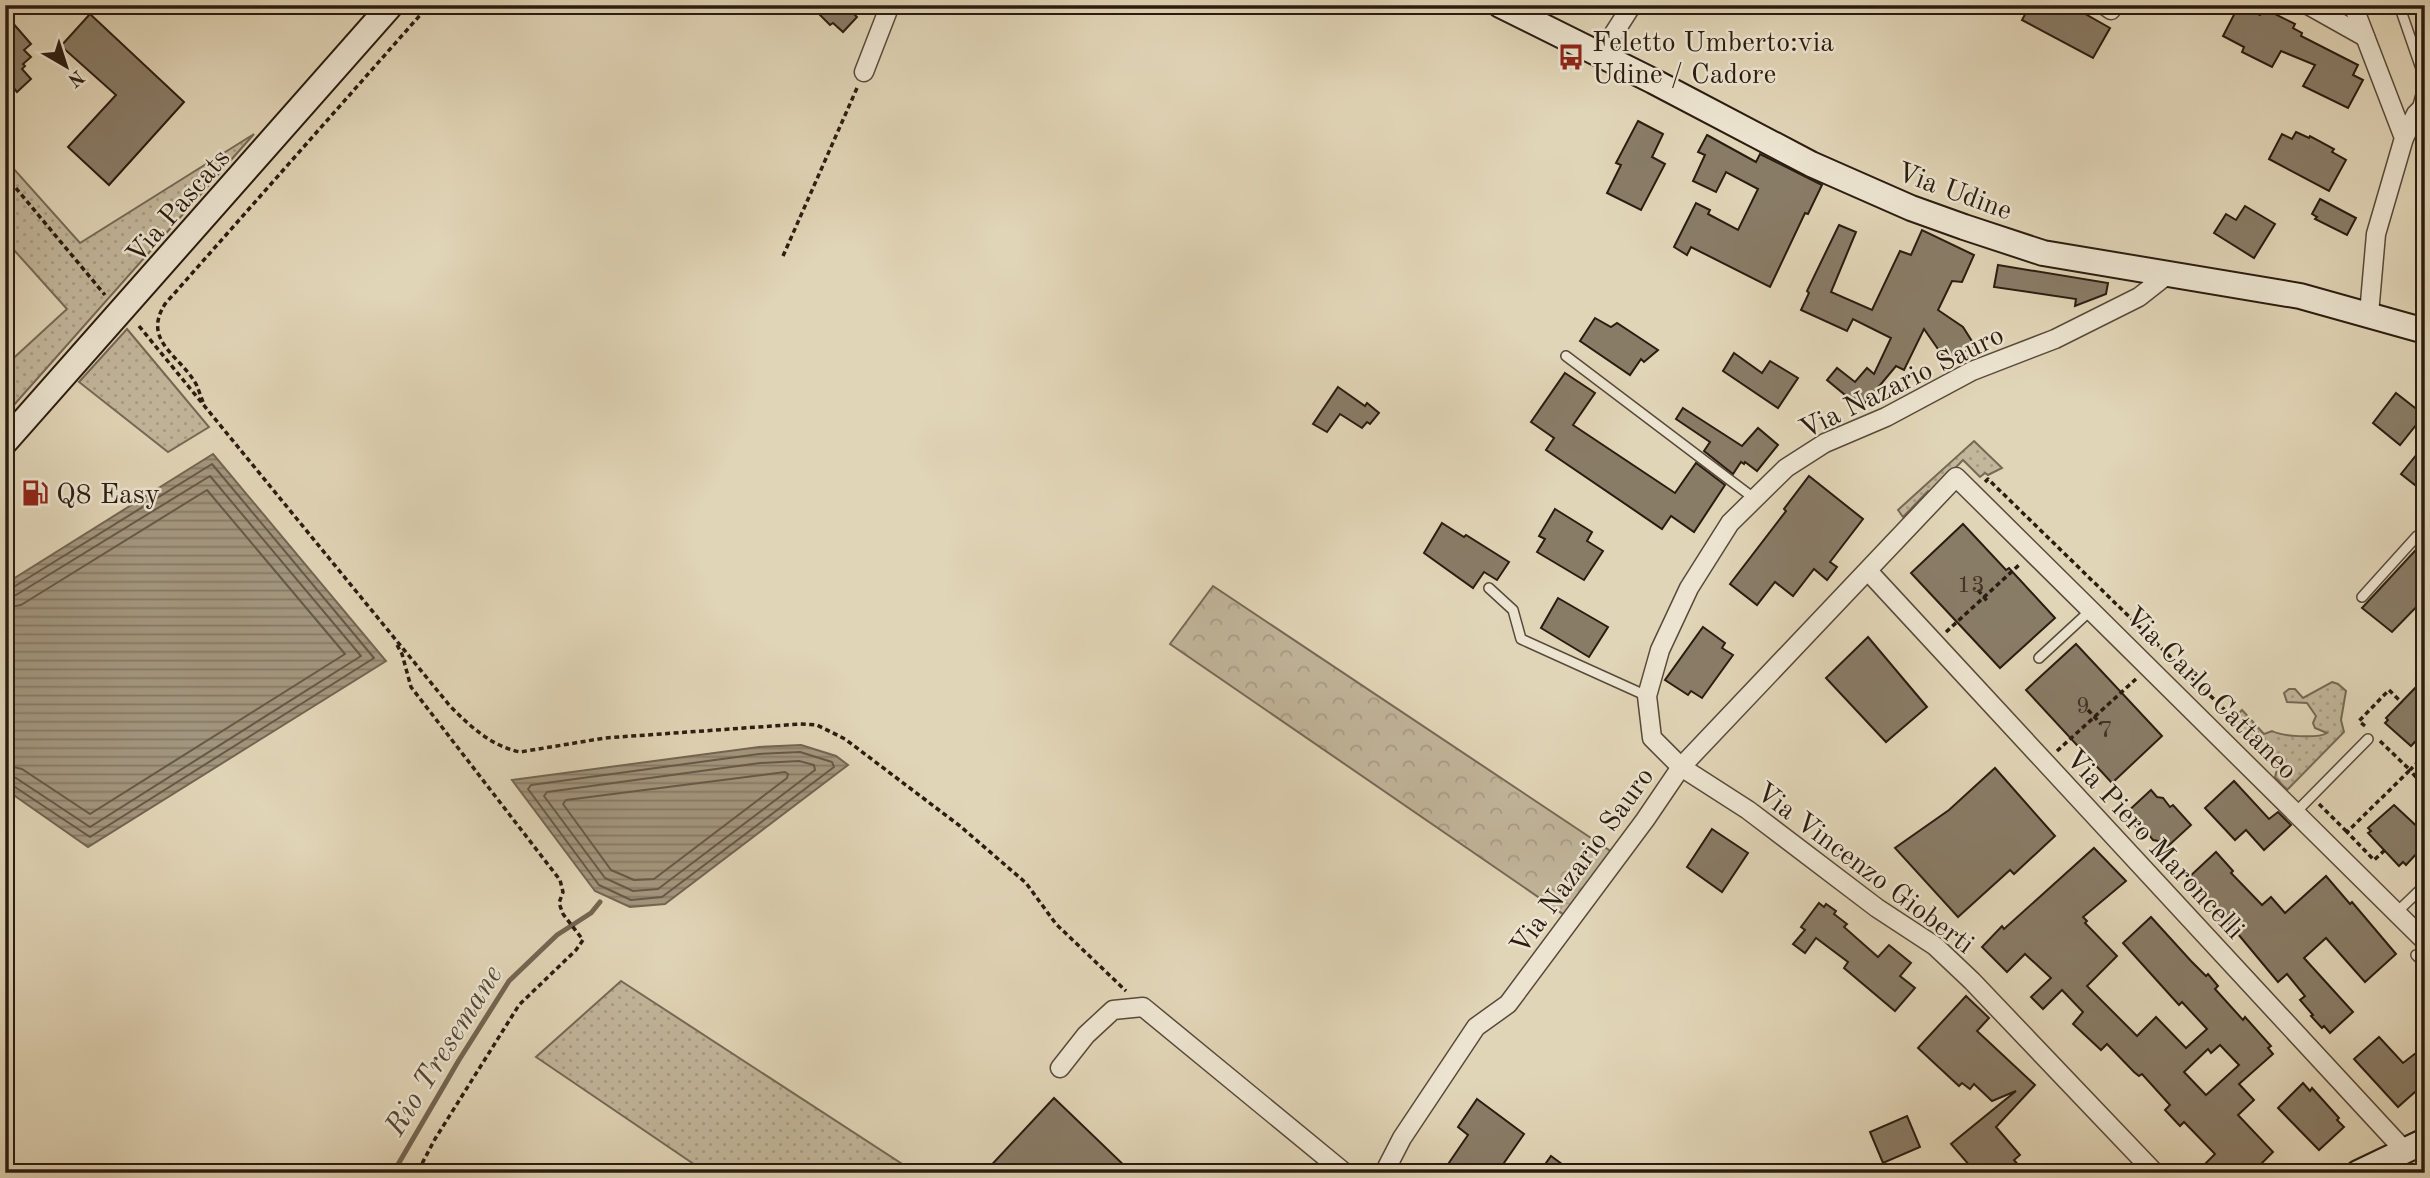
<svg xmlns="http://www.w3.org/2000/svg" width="2430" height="1178" font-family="'Old Standard TT',serif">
<defs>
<pattern id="grass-dots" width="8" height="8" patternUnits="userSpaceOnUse" patternTransform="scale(1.75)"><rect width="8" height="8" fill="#c2b69b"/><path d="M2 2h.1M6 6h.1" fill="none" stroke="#a79c84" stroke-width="1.8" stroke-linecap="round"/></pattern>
<pattern id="forest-crowns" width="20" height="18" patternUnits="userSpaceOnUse" patternTransform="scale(1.75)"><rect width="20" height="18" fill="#c2b69b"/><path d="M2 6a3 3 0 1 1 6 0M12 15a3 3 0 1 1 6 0" fill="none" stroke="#a79c84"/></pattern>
<pattern id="water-rules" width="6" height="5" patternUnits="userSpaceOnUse" patternTransform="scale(1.75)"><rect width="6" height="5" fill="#a3967e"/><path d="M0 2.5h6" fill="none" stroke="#857a66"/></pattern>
</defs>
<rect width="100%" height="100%" fill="#e1d5b7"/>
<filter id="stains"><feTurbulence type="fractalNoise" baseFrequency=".00286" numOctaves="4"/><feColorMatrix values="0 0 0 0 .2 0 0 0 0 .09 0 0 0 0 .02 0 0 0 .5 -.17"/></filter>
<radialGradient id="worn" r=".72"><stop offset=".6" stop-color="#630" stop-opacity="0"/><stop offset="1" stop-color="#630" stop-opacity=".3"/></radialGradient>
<g fill="url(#grass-dots)" stroke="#766956" stroke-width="2">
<polygon points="254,134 5,415 5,366 67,309 5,240 5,159 80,243"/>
<polygon points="127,329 209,427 168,452 79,382"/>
<polygon points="1974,441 2002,468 1988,475 1985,473 1980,477 1963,460 1931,493 1928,491 1903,517 1898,510"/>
<path d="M2332 682 2338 684 2346 691 2341 720 2344 732 2287 790 2275 777 2278 766 2276 757 2271 752 2259 750 2230 722 2242 710 2264 734 2272 731C2281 736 2317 739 2327 733L2315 728 2313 723 2316 716 2307 703 2287 702 2284 693 2289 689H2295L2303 698Z"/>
<polygon points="621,981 916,1173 707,1173 536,1057"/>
</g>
<polygon fill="url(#forest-crowns)" stroke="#766956" stroke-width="2" points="1213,586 1621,858 1576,923 1170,644"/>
<g fill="url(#water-rules)" stroke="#736552" stroke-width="2">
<polygon points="213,454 386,661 88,847 5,789 5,584"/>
<polygon points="801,745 836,756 848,765 665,904 630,907 595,891 512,780 759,747"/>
</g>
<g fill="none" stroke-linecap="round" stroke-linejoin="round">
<g stroke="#665947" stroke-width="2">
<polyline points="5,589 12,588 212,464 374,658 90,837 12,785 5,784"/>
<polyline points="5,598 16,595 210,476 361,656 90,827 16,778 5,775"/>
<polyline points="5,608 21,605 207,490 345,654 90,814 22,769 5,765"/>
<polygon points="800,752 832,762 834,767 662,897 631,900 599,885 528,789 531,785 759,754"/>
<polygon points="799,761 814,765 815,770 658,889 633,891 605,878 544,796 547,792 760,763"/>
<polygon points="785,772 788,774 787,778 654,879 634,880 611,870 563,804 566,800"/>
</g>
<polyline stroke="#736552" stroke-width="5" points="393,1173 459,1060 509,981 557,935 591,913 600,902"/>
</g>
<g fill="#897c67" stroke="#2a1c10" stroke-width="2" fill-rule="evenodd">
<polygon points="810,5 845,5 857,17 843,32 833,23 830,25"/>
<polygon points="2030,5 2085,5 2082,12 2110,28 2093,58 2022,20"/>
<polygon points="2239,5 2260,15 2265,9 2295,24 2293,28 2302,33 2301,36 2358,65 2353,75 2363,80 2348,108 2303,86 2315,65 2281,51 2272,67 2242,52 2244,47 2223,36"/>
<polygon points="5,14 31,44 24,50 31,57 23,64 25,66 22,69 31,79 17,92 7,80 5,82"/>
<polygon points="90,14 184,102 109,185 68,147 116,95 61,46"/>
<polygon points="1638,121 1663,134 1652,157 1665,164 1641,210 1607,193 1621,165 1616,163"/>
<polygon points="2296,132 2309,138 2310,136 2334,149 2332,152 2346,160 2329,191 2269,159 2282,134 2292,139"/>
<polygon points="1707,135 1756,162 1760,154 1822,185 1808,214 1805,213 1770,287 1691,247 1687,255 1674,247 1696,203 1710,210 1708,214 1738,230 1758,189 1726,172 1716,192 1693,181 1705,155 1698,152"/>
<polygon points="2320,199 2356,218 2347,235 2315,219 2317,217 2312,214"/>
<polygon points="2245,206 2275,224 2254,258 2214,233 2226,214 2236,220"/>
<polygon points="1839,225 1856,232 1831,292 1872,310 1900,251 1911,255 1922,230 1974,255 1962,282 1952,281 1938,310 1963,327 1975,346 1947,362 1924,329 1904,370 1896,366 1861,408 1827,380 1837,368 1855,382 1867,368 1874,374 1891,338 1853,319 1847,331 1801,310 1809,293 1807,291"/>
<polygon points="1998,265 2108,283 2106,294 2075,306 2076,299 1994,287"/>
<polygon points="1595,318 1611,327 1617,323 1658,350 1644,362 1641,359 1630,375 1580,341"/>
<polygon points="1734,353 1762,373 1770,361 1798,378 1778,408 1723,371"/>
<polygon points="1565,373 1595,393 1573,425 1675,493 1696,463 1725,485 1694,532 1671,516 1662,529 1546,450 1554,438 1531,422"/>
<polygon points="1338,387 1365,406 1367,403 1379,413 1370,424 1367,422 1362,428 1340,414 1327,432 1313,424"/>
<polygon points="2396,393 2424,415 2400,445 2373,423"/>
<polygon points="1683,408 1742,446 1758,428 1778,445 1757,471 1745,462 1744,464 1741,462 1733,474 1704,451 1710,442 1676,419"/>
<polygon points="2425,444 2425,473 2415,485 2401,474"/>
<polygon points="1809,476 1863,519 1830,562 1837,567 1827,580 1814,569 1793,596 1775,582 1757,605 1730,584 1786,511 1784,509"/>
<polygon points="1555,509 1592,532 1587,541 1603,551 1584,580 1537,552 1545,539 1539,536"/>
<polygon points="1442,523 1464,537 1466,535 1509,562 1497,580 1484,572 1473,588 1424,553"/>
<polygon points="1963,524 2006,570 2009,568 2055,618 2000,668 1911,573"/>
<polygon points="2425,540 2425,598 2392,632 2362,608"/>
<polygon points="1558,598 1608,627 1589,657 1541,628"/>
<polygon points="1703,627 1725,643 1722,648 1733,655 1702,698 1691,691 1688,695 1665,680"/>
<polygon points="1868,637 1927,707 1886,742 1826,678"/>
<polygon points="2076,644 2162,736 2112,783 2026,690"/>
<polygon points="2417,686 2425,694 2425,731 2411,746 2385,723 2388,720 2386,718"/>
<polygon points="1995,768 2055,836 2014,874 2010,870 1958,917 1895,848 1949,810"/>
<polygon points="2234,781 2269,819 2278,812 2291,825 2264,850 2246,830 2235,840 2205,808"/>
<polygon points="2151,790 2157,797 2163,798 2170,807 2173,805 2191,825 2166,848 2158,841 2153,840 2146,831 2143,834 2125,814"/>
<polygon points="2394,805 2425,834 2425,842 2418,850 2419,851 2406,865 2403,862 2399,866 2368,833 2371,831 2368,828"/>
<polygon points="1712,829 1748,853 1722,892 1687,867"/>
<path d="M2094 848 2126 881 2083 917 2087 921 2085 923 2117 956 2087 986 2137 1036 2156 1017 2186 1048 2207 1029 2182 1002 2179 1005 2123 943 2151 917 2191 961 2206 976 2208 974 2218 986 2215 989 2243 1020 2245 1017 2271 1046 2268 1048 2273 1054 2239 1084 2254 1100 2238 1115 2273 1152 2252 1173H2196L2215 1154 2184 1122 2180 1126 2165 1110 2170 1105 2142 1074 2139 1076 2134 1072 2107 1044 2101 1050 2073 1024 2083 1012 2062 990 2043 1009 2031 997 2051 978 2025 954 2007 972 1982 947 2002 926 2004 929ZM2220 1045 2239 1065 2206 1095 2184 1072 2208 1049 2211 1053Z"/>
<polygon points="2216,852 2233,871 2231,873 2262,905 2271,897 2285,913 2326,876 2350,904 2352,902 2396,954 2365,982 2326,938 2304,958 2353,1012 2330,1033 2324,1026 2322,1028 2311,1016 2313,1015 2300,1000 2305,996 2287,974 2278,982 2233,928 2187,879"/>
<polygon points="1819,903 1824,907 1826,904 1836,911 1834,914 1847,924 1844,927 1878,957 1889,945 1911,963 1900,976 1915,988 1895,1011 1844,968 1848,962 1816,938 1805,953 1793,944 1805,930 1801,927"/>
<polygon points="1966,996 1989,1018 1977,1031 2035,1085 1996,1127 2020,1155 2014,1160 2025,1173 1976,1173 1951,1144 2016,1091 1992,1101 1974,1084 1970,1089 1962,1083 1959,1086 1918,1048"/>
<polygon points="2379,1037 2403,1063 2425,1046 2425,1083 2398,1107 2354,1059"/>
<polygon points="2303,1083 2310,1091 2312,1088 2339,1118 2337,1120 2344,1127 2319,1150 2278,1108"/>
<polygon points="1054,1098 1132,1173 984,1173"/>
<polygon points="1477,1099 1524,1134 1497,1173 1442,1173 1468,1135 1458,1127"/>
<polygon points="1907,1116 1920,1147 1883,1163 1870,1132"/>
<polygon points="1551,1156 1574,1173 1539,1173"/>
</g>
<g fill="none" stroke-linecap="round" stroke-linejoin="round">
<g stroke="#584a3a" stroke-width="12">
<g id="lane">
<polyline points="2399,5 2425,80"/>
<polyline points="2417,109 2425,80"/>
<polyline points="1566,356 1755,499"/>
<polyline points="1489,588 1513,610 1521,639 1647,696"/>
<polyline points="2362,597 2417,536 2425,532"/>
<polyline points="2039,658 2091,610"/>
<polyline points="2423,658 2425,659"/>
<polyline points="2296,812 2368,739"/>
<polyline points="2396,913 2425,885"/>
<polyline points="2416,955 2425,964"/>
</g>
</g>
<g stroke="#584a3a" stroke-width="21">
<g id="street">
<polyline points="2104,5 2111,10"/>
<polyline points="2308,5 2365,37"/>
<polyline points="2353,5 2404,138 2376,234 2369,314"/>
<polyline points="1600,55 1632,5"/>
<polyline points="864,72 890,5"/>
<polyline points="2404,138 2416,114 2422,108 2425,109"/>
<polyline points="1868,571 2405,1151"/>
<polyline points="1060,1068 1086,1035 1113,1010 1143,1007 1345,1173"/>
<polyline points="1384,1173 1402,1138 1476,1027 1508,1004 1645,820 1681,767 1956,477 2425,941"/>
<polyline points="2155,1173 1972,981 1935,946 1877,908 1748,810 1681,767 1652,738 1647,696 1660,650 1689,588 1730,523 1786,468 1825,443 1886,417 1972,371 2055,339 2139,297 2167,275"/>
</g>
</g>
<g stroke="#2a1c10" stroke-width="28">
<g id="secondary">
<polyline points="1500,5 1653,81 1811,164 1911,208 1964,227 2043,253 2300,296 2425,331"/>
<polyline points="5,442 391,5"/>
<polyline points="2358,1173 2425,1141"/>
</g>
</g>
<g stroke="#2a1c10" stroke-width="3.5" stroke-dasharray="5 3.5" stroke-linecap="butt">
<polyline points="5,175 105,295"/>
<polyline points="783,256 857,88"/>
<path d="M139 326 450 706C471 727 491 746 520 752L605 738 800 724 817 725 845 739 960 826 1026 883 1056 924 1126 991"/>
<path d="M203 402C201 397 199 391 197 386 182 356 141 342 165 304L429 5"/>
<polyline points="1985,482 1988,479 2231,716 2228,720"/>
<polyline points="1978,590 1988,602"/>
<polyline points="2423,603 2425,604"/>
<polyline points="1946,632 2019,565"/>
<polyline points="397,645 402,654 411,687 560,880 563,892 559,903 563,914 583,940 576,950 519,1005 435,1139 417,1173"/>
<polyline points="2088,710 2101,724"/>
<polyline points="2365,726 2359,721 2389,690 2402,703"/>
<polyline points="2380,741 2410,770 2347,832 2374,860 2385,850"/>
<polyline points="2057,751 2136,679"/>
<polyline points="2425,755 2410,770 2425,788"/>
<polyline points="2319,804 2347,832"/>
</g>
<use href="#lane" stroke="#ece4d0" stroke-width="9"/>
<use href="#street" stroke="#ece4d0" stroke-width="18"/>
<use href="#secondary" stroke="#ece4d0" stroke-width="24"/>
</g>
<defs>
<g id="bus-bare" transform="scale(2.1)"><path d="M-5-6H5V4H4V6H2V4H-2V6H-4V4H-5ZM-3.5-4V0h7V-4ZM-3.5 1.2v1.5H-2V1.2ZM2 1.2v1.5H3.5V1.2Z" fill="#8f2418" stroke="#ece4d0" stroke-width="2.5" paint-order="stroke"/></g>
<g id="fuel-bare" transform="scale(2.1)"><path d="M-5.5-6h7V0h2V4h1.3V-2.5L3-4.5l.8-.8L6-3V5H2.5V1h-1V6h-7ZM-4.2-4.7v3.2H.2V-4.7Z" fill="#8f2418" stroke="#ece4d0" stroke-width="2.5" paint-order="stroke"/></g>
</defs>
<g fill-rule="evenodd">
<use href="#bus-bare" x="1571" y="57"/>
<use href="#fuel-bare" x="35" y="493"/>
</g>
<g text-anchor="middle" stroke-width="5" stroke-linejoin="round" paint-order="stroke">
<g font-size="24" fill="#423426">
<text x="1971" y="592">13</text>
<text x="2083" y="713">9</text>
<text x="2106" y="737">7</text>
</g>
<g font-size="28" fill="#2a1c10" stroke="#ece4d0" text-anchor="start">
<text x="1592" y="51">Feletto Umberto:via<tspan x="1592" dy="32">Udine / Cadore</tspan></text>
<text x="56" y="503">Q8 Easy</text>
</g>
<g font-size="28" fill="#2a1c10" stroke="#ece4d0">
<text transform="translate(1955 190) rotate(20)" y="10">Via Udine</text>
<text transform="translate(177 205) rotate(-49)" y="10">Via Pascats</text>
<text transform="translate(1901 381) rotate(-26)" y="10">Via Nazario Sauro</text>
<text transform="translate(2212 692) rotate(45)" y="10">Via Carlo Cattaneo</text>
<text transform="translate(2156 843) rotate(47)" y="10">Via Piero Maroncelli</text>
<text transform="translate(1581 860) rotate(-54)" y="10">Via Nazario Sauro</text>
<text transform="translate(1866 867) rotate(37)" y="10">Via Vincenzo Gioberti</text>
</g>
<g font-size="30" font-style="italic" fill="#544736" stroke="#ece4d0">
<text transform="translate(443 1050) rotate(-58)" y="10">Rio Tresemane</text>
</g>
</g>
<rect width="2430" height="1178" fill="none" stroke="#e1d5b7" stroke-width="28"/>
<rect x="7" y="7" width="2416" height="1164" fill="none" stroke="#2a1c10" stroke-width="3.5"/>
<rect x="14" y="14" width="2402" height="1150" fill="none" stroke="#2a1c10" stroke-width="2"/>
<g transform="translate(66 66) rotate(141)" stroke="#ece4d0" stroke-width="5" paint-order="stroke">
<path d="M0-5L12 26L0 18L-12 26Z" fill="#2a1c10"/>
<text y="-10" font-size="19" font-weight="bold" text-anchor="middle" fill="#2a1c10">N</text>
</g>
<rect width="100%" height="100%" filter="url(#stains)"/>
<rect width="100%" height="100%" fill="url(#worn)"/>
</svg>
